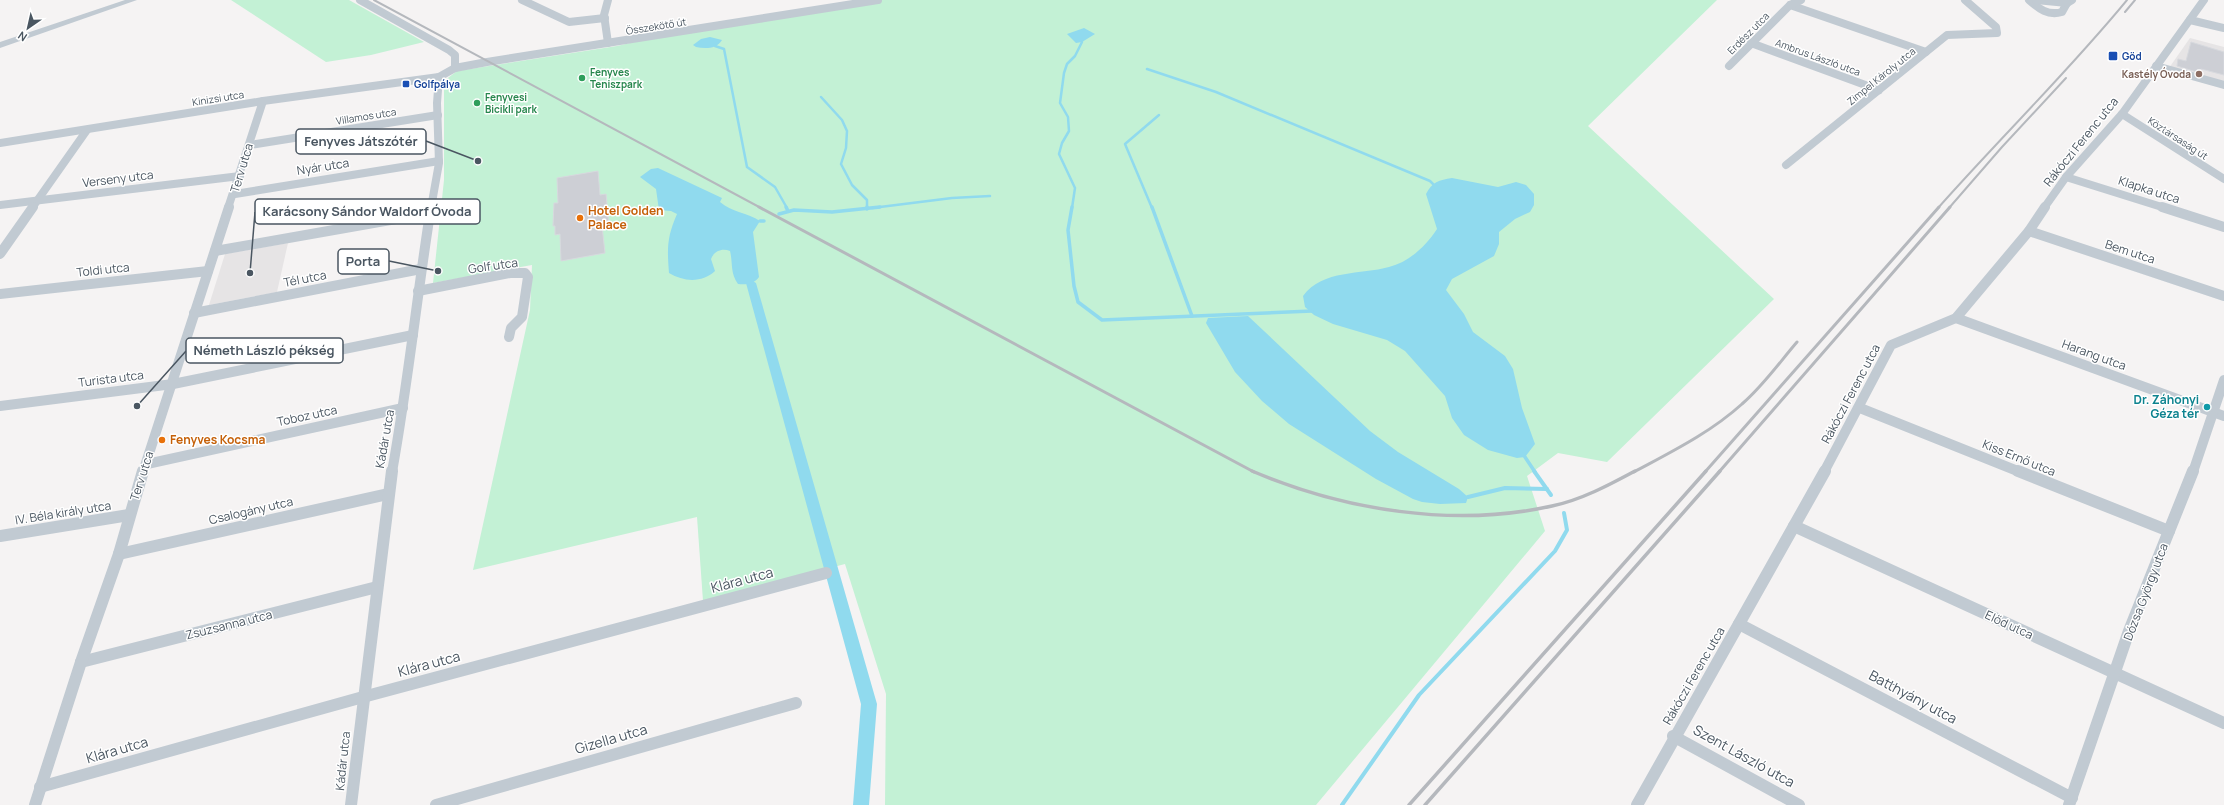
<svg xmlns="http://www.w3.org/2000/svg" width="2224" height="805" font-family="Manrope,sans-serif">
<rect width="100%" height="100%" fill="#f5f3f3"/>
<g fill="#e6e4e5">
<polygon points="2190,38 2224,47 2224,81 2169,68"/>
<polygon points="288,243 277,292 209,305 225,254"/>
</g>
<g fill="#c3f1d5">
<polygon points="231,0 349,0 424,42 371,55 326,62"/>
<polygon points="878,0 1717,0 1588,126 1774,299 1607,462 1558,453 1527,476 1545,531 1316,805 885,805 886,694 845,564 703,601 697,517 473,570 530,310 532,265 433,283 444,180 444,81 457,71 617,46 678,32"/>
</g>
<g fill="#90daee">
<polygon points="1084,28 1095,34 1082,42 1076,43 1067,34"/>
<path d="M710 37 722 40C717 49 705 49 696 47L693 45 701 39Z"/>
<path d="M658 168 722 198 720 202C731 212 748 213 760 221L753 232 759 277C754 284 746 285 738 284 730 273 733 263 730 251 722 248 714 251 711 259L715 271C702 283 684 282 669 273 667 248 667 237 677 214L671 211 659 210 656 189 640 177 651 169Z"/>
<path d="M1452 178 1498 187 1516 182 1526 185 1534 194V205L1530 212 1515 219 1499 232V244L1494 256 1452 279 1446 290 1464 314 1473 332 1505 356 1513 369 1522 408 1535 444 1525 457 1517 458 1488 450 1464 435 1452 418 1445 396 1405 351 1387 340 1333 324 1314 315 1305 307 1303 296C1323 269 1361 275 1389 267 1409 262 1426 246 1437 229L1426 194C1432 182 1439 180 1452 178Z"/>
<polygon points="1248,316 1370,431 1398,452 1459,489 1468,497 1466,503 1440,504 1422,502 1413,499 1376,479 1289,424 1262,401 1235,372 1206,323 1208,318"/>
</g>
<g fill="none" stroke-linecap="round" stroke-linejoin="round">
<g stroke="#90daee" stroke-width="2.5">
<polyline points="715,46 724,49 747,167 775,187 787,208"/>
<polyline points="1147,69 1216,92 1430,181 1436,187"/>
<polyline points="821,97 842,120 847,131 846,148 841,164 852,185 867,200 867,208"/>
<polyline points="872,208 952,198 990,196"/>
<polyline points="1072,208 1075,188 1059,154 1062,143 1069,131 1068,117 1060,103 1064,73 1067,64 1075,56 1082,42"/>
<polyline points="1152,208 1125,144 1159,115"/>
</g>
<g stroke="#90daee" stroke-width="3.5">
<polyline points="786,207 788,211"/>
<polyline points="867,207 867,209"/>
<polyline points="1072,207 1068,230 1074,286 1078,302 1102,320 1312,311"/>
<polyline points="1152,207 1192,316"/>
<polyline points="779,214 794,210 832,212 880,207"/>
<polyline points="760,221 764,221"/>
<polyline points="1523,454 1535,472"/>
</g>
<g stroke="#90daee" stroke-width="4">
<polyline points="1534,471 1551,495"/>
<polyline points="1468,497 1505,488 1547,489"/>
<polyline points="1342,805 1419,695 1555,551 1567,530 1564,513"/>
</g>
<polygon fill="#90daee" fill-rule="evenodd" points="751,280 756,283 877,704 869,805 853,805 861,704 746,283"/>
</g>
<g fill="#cdcfd5" stroke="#d7d9de">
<polygon points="2191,42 2224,52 2224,75 2201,69 2200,73 2177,66 2178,59 2186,61"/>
<polygon points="598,171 600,195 606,194 609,225 602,226 605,253 561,261 560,234 555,235 555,226 553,226 554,203 558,203 557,178"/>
</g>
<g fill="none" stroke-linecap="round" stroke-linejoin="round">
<g stroke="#c1cad2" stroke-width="8">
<polyline points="360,0 449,50 455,55 455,68"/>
<polyline points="522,0 569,22 605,18"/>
<polyline points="608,0 604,15 608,43"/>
<path d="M2029 0C2039 9 2048 16 2062 12L2067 3 2072 0"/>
<polyline points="2036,0 2067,3"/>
<polyline points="1790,5 1926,52"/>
<polyline points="2190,20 2224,28"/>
<polyline points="1751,43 1879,90"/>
<polyline points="1729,66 1790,5 1801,0"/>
<polyline points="2156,66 2224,85"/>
<polyline points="2122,114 2224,179"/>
<polyline points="0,143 263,101 439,77 455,68 487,62 878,0"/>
<polyline points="250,145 438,115"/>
<polyline points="1786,165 1947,35 1997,33 1996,27 1965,0"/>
<polyline points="2066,177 2165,208"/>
<polyline points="235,194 439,161"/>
<polyline points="0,205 240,176"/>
<polyline points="32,208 87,130"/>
<polyline points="228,208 263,101"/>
<polyline points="431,208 439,163 437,103 439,77"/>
<polyline points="2044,208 2066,177 2122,114 2204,0"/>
</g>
<g stroke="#c1cad2" stroke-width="10">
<polyline points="2162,207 2224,227"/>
<polyline points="2029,231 2224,296"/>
<polyline points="215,251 430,213"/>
<polyline points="0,254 33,207"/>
<polyline points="418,291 510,273 525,273 528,277 522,317 511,328 509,337"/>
<polyline points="0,294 208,271"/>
<polyline points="194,313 421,269"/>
<polyline points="1956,318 2224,416"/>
<polyline points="0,406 173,384 413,335"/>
<polyline points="1860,408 2020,472"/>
<polyline points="147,464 403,408"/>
<polyline points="143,472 229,207"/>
<path d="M392 472C408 384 417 295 431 207"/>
<polyline points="1824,472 1891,345 1956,318 2029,231 2045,207"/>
<polyline points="2193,472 2224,380"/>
</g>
<g stroke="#c1cad2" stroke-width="12">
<polyline points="2018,471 2169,531"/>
<polyline points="1794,526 2224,723"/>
<polyline points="0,536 129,515"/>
<polyline points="119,554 388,494"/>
<polyline points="1739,624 2072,798"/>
<polyline points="81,662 377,587"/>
<polyline points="1673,736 1799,805"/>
<polyline points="40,787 363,697 826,573"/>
<polyline points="35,805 81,662 119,554 143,471"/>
<polyline points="351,805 392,471"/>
<polyline points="436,805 796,703"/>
<polyline points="1637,805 1825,471"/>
<polyline points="2069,805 2129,631 2193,471"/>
</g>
<polygon fill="#c1cad2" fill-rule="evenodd" points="125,0 137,0 0,48 0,42"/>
<g stroke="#b5b8bd" stroke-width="2">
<polyline points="374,0 761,208"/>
<polyline points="2125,12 2135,0"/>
<path d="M1938 208C2000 138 2067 73 2127 0"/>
<polyline points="1949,208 2002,147 2066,78"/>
</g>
<g stroke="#b5b8bd" stroke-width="3">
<polyline points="759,207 1254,472"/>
<path d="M1634 472C1671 452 1710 433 1742 404 1763 386 1779 363 1797 342"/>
<polyline points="1705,472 1939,207"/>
<polyline points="1719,472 1950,207"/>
</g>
<g stroke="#b5b8bd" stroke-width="3.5">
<path d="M1252 471C1344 510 1453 528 1552 506 1581 500 1609 485 1635 471"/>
<polyline points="1409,805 1706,471"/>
<polyline points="1425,805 1720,471"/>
</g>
</g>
<g fill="#1a4fb4" stroke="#fff" stroke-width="1.5">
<rect x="2108" y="51" width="10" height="10" rx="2"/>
<rect x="402" y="80" width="8" height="8" rx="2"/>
</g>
<circle fill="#8d6e63" stroke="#fff" stroke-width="1.5" cx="2199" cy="74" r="4"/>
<g fill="#2e9e5b" stroke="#fff" stroke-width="1.5">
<circle cx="582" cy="78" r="4"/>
<circle cx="477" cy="103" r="4"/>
</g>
<g fill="#e8710a" stroke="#fff" stroke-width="1.5">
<circle cx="580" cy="218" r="4"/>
<circle cx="162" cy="440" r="4"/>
</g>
<circle fill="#0f9aa8" stroke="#fff" stroke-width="1.5" cx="2207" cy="407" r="4"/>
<g text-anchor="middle" stroke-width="3" stroke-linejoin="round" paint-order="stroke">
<g font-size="10" fill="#4a5661" stroke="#fff">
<text transform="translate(656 26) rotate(-9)" y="4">Összekötő út</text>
<text transform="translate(1748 33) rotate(-45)" y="4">Erdész utca</text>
<text transform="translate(1818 57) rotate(20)" y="4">Ambrus László utca</text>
<text transform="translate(1881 76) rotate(-39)" y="4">Zimpel Károly utca</text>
<text transform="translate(218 98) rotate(-9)" y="4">Kinizsi utca</text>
<text transform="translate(366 116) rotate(-9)" y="4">Villamos utca</text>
<text transform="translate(2178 138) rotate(33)" y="4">Köztársaság út</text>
</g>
<g font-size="10" font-weight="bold" fill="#164399" stroke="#fff" text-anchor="start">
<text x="2122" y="60">Göd</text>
<text x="414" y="88">Golfpálya</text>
</g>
<g font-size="10" font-weight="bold" fill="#27864d" stroke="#fff" text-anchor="start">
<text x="590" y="76">Fenyves<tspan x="590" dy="12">Teniszpark</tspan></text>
<text x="485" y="101">Fenyvesi<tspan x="485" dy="12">Bicikli park</tspan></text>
</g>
<g font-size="10" font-weight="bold" fill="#785e54" stroke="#fff" text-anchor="end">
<text x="2191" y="78">Kastély Óvoda</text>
</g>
<g font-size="12" fill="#4a5661" stroke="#fff">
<text transform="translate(2081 142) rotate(-51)" y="4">Rákóczi Ferenc utca</text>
<text transform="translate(323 167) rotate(-9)" y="4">Nyár utca</text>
<text transform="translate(242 168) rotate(-73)" y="4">Terv utca</text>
<text transform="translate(118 179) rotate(-7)" y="4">Verseny utca</text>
<text transform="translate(2149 190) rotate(18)" y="4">Klapka utca</text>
<text transform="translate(2130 252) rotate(18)" y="4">Bem utca</text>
<text transform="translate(493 266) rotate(-8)" y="4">Golf utca</text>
<text transform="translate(103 270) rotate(-6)" y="4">Toldi utca</text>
<text transform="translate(305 279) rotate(-11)" y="4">Tél utca</text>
<text transform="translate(2094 355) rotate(20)" y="4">Harang utca</text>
<text transform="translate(111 379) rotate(-7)" y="4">Turista utca</text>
<text transform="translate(1851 394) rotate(-62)" y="4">Rákóczi Ferenc utca</text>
<text transform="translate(307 416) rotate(-12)" y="4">Toboz utca</text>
<text transform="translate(385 439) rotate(-80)" y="4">Kádár utca</text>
<text transform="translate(2019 458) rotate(22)" y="4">Kiss Ernő utca</text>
<text transform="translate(142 476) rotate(-72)" y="4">Terv utca</text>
<text transform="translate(251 511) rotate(-13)" y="4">Csalogány utca</text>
<text transform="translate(63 513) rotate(-9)" y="4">IV. Béla király utca</text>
<text transform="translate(2146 592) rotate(-69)" y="4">Dózsa György utca</text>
<text transform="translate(229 625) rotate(-14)" y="4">Zsuzsanna utca</text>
<text transform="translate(2009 625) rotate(25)" y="4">Előd utca</text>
<text transform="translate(1694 676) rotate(-60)" y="4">Rákóczi Ferenc utca</text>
<text transform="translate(343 761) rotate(-84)" y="4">Kádár utca</text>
</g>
<g font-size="12" font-weight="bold" fill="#c56008" stroke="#fff" text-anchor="start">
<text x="588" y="215">Hotel Golden<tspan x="588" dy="14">Palace</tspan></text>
<text x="170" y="444">Fenyves Kocsma</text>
</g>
<g font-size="12" font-weight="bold" fill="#0d838f" stroke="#fff" text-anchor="end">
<text x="2199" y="404">Dr. Záhonyi<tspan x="2199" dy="14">Géza tér</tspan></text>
</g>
<g font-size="14" fill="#4a5661" stroke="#fff">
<text transform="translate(742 580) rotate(-15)" y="5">Klára utca</text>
<text transform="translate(429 664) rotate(-15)" y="5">Klára utca</text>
<text transform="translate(1913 697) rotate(28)" y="5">Batthyány utca</text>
<text transform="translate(611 739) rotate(-16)" y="5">Gizella utca</text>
<text transform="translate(117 750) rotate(-16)" y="5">Klára utca</text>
<text transform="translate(1744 756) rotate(29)" y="5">Szent László utca</text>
</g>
</g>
<path fill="none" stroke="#4a5661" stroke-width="1.5" d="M478 161L426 141M250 273L255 212M438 271L389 261M137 406L186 351"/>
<g fill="#4a5661" stroke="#fff" stroke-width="1.5">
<circle cx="478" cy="161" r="4"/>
<circle cx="250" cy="273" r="4"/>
<circle cx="438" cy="271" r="4"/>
<circle cx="137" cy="406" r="4"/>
</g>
<g fill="#fff" stroke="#4a5661" stroke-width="1.5">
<rect x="296" y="129" width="130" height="25" rx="4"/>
<rect x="255" y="199" width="225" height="25" rx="4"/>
<rect x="338" y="249" width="51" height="25" rx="4"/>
<rect x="186" y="338" width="157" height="25" rx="4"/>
</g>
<g font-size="13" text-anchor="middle" font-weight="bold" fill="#4a5661">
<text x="361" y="146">Fenyves Játszótér</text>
<text x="367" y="216">Karácsony Sándor Waldorf Óvoda</text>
<text x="363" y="266">Porta</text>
<text x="264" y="355">Németh László pékség</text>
</g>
<g transform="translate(28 28) rotate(214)" stroke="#ffffff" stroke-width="3" paint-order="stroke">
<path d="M0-3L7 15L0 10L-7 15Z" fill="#4a5661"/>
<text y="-6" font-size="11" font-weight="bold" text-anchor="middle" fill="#4a5661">N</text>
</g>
</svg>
